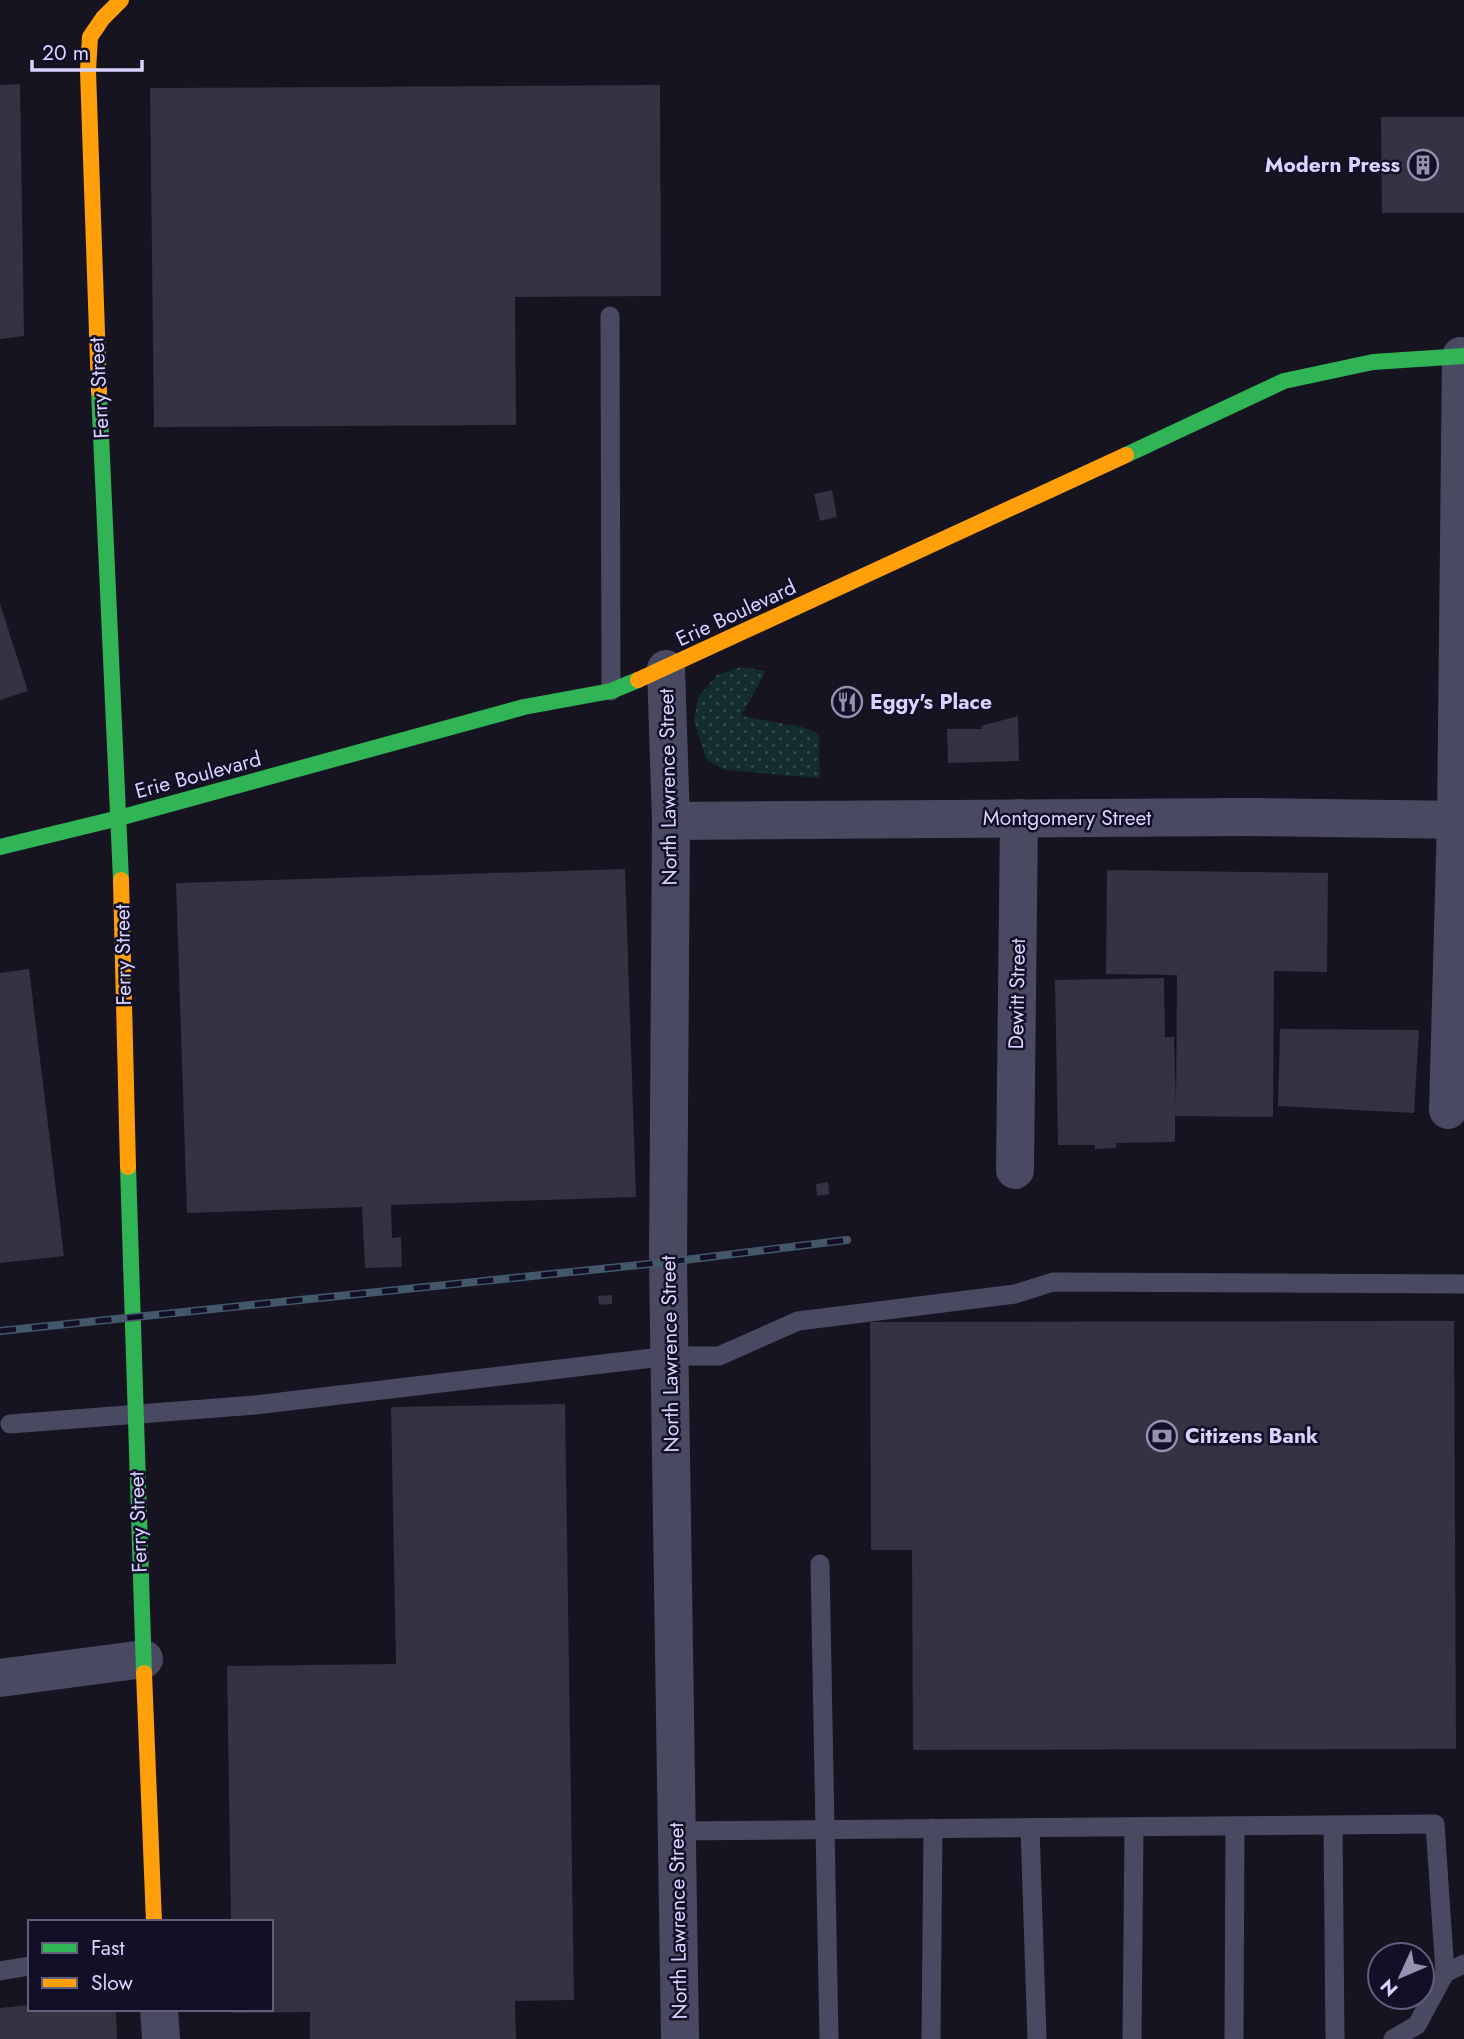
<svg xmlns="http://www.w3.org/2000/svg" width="1464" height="2039" font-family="Jost,sans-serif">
<defs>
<pattern id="grass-dots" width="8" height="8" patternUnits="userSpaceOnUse" patternTransform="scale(1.75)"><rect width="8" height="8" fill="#132c2d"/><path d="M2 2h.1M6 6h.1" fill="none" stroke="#354a4c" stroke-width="1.8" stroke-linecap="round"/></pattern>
</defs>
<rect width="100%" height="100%" fill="#161421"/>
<polygon fill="url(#grass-dots)" points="741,667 766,671 741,716 802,727 819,734 820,778 724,770 706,759 694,720 699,696 717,675"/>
<g fill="#343243">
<polygon points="20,84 24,336 0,339 0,85"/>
<polygon points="660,85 661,296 515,297 516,425 154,427 150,88"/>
<polygon points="1381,117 1464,117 1464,213 1382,213"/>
<polygon points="832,490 837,517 820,521 814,494"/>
<polygon points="0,604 28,691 0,700"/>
<polygon points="1018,716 1019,761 948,763 947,729 982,729 981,726"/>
<polygon points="625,869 636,1197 391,1205 392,1238 401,1237 402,1267 365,1268 362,1207 187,1213 176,883"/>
<polygon points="1107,870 1328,873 1327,972 1274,971 1273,1117 1175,1116 1175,1142 1116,1143 1116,1148 1095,1149 1095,1145 1058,1145 1055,980 1164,978 1165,1037 1174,1037 1176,1106 1177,975 1106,974"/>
<polygon points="29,969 64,1256 0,1263 0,973"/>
<polygon points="1280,1029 1419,1030 1414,1113 1278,1106"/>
<polygon points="828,1182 829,1194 817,1196 816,1184"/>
<polygon points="612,1295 612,1304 599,1305 598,1296"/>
<polygon points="1454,1321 1456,1749 913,1750 912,1550 871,1550 870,1322"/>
<polygon points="565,1404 574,2000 515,2001 516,2039 310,2039 310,2012 233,2013 233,2009 271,2009 271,1922 231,1922 227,1666 396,1664 391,1407"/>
<polygon points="30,2005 30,2009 116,2009 117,2039 0,2039 0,2008"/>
</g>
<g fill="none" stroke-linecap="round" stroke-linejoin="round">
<g stroke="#4a4962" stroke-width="19">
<polyline points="610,316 611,691"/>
<polyline points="10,1424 255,1405 670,1356 719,1356 798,1321 1015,1294 1053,1282 1464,1284"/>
<polyline points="820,1564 829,2039"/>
<polyline points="1333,1825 1335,2039"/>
<polyline points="1030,1828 1037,2039"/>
<polyline points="677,1831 1435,1824 1445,1973 1417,2025 1393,2039"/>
<polyline points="0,1971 30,1966"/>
<polyline points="1445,1973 1464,1964"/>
<polyline points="931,2039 933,1828"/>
<polyline points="1132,2039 1134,1827"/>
<polyline points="1234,2039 1235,1826"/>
</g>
<g stroke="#4a4962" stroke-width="38">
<polyline points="666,669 671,821 668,1262 680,2039"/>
<polyline points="671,821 1245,817 1464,820"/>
<polyline points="1448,1110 1456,820 1461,356"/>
<polyline points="1015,1170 1019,818"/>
<polyline points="0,1678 144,1659"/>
<polyline points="159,2009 161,2039"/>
</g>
<g stroke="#30b455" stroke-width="16">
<polyline points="99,391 121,880"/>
<polyline points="1126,455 1284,381 1373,362 1464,356"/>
<polyline points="0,847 119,818 524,707 611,691 638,680"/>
<polyline points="128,1167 144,1673"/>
</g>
<g stroke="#ff9f0a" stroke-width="16">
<polyline points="99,391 88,71 90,37 103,18 121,0"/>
<polyline points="638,680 1126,455"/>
<polyline points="121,880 128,1167"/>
<polyline points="144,1673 154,1922"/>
</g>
<g stroke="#43596b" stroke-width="8">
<polyline id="rail" points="0,1331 668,1262 847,1240"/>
</g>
<use href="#rail" stroke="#130f26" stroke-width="5" stroke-dasharray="16" stroke-linecap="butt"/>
</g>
<defs>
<g id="building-ring" transform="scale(1.575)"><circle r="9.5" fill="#130f26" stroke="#9591b1" stroke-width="1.5"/><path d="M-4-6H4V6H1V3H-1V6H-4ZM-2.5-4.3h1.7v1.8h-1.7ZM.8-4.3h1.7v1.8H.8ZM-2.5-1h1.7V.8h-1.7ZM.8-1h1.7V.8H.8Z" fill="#9591b1"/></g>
<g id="restaurant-ring" transform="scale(1.575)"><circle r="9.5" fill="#130f26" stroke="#9591b1" stroke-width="1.5"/><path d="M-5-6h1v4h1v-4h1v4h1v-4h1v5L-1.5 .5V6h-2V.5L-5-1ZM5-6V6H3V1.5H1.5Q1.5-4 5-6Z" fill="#9591b1"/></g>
<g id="bank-ring" transform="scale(1.575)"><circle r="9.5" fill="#130f26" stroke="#9591b1" stroke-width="1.5"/><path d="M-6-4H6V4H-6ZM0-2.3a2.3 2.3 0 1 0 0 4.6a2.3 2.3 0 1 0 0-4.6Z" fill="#9591b1"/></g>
</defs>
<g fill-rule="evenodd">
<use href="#building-ring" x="1423" y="165"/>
<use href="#restaurant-ring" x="847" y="702"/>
<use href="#bank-ring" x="1162" y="1436"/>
</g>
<g text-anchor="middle" stroke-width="5" stroke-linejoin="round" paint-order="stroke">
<g font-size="21" font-weight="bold" fill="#d9d4ff" stroke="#130f26" text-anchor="start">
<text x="1400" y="172" text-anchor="end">Modern Press</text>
<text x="870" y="709">Eggy's Place</text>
<text x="1185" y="1443">Citizens Bank</text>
</g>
<g font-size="21" fill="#d9d4ff" stroke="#130f26">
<text transform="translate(99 388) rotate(-93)" y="7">Ferry Street</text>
<text transform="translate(736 613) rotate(-25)" y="7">Erie Boulevard</text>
<text transform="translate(198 775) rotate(-15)" y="7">Erie Boulevard</text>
<text transform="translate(668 787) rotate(-91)" y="7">North Lawrence Street</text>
<text x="1067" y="825">Montgomery Street</text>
<text transform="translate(123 955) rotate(-91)" y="7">Ferry Street</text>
<text transform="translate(1017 994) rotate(-89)" y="7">Dewitt Street</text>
<text transform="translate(670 1354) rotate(-91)" y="7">North Lawrence Street</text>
<text transform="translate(138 1522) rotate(-92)" y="7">Ferry Street</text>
<text transform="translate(678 1921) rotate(-91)" y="7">North Lawrence Street</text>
</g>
</g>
<rect x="28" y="1920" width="245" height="91" fill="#130f26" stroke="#625e7d" stroke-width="2"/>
<rect x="42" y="1943" width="35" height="10" fill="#30b455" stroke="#625e7d" stroke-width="2"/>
<text x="91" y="1955" font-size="21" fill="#d9d4ff">Fast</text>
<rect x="42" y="1978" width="35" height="10" fill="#ff9f0a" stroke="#625e7d" stroke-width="2"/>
<text x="91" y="1990" font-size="21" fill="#d9d4ff">Slow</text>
<g transform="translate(1401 1976) rotate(226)"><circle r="33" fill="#130f26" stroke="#625e7d" stroke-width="2"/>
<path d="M0-5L12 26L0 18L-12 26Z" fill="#9591b1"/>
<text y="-10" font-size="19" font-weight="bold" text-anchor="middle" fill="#d9d4ff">N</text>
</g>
<path d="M32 60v10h110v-10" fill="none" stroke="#d9d4ff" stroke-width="3.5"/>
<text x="42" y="60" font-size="21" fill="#d9d4ff" stroke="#130f26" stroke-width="5" paint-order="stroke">20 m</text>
</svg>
